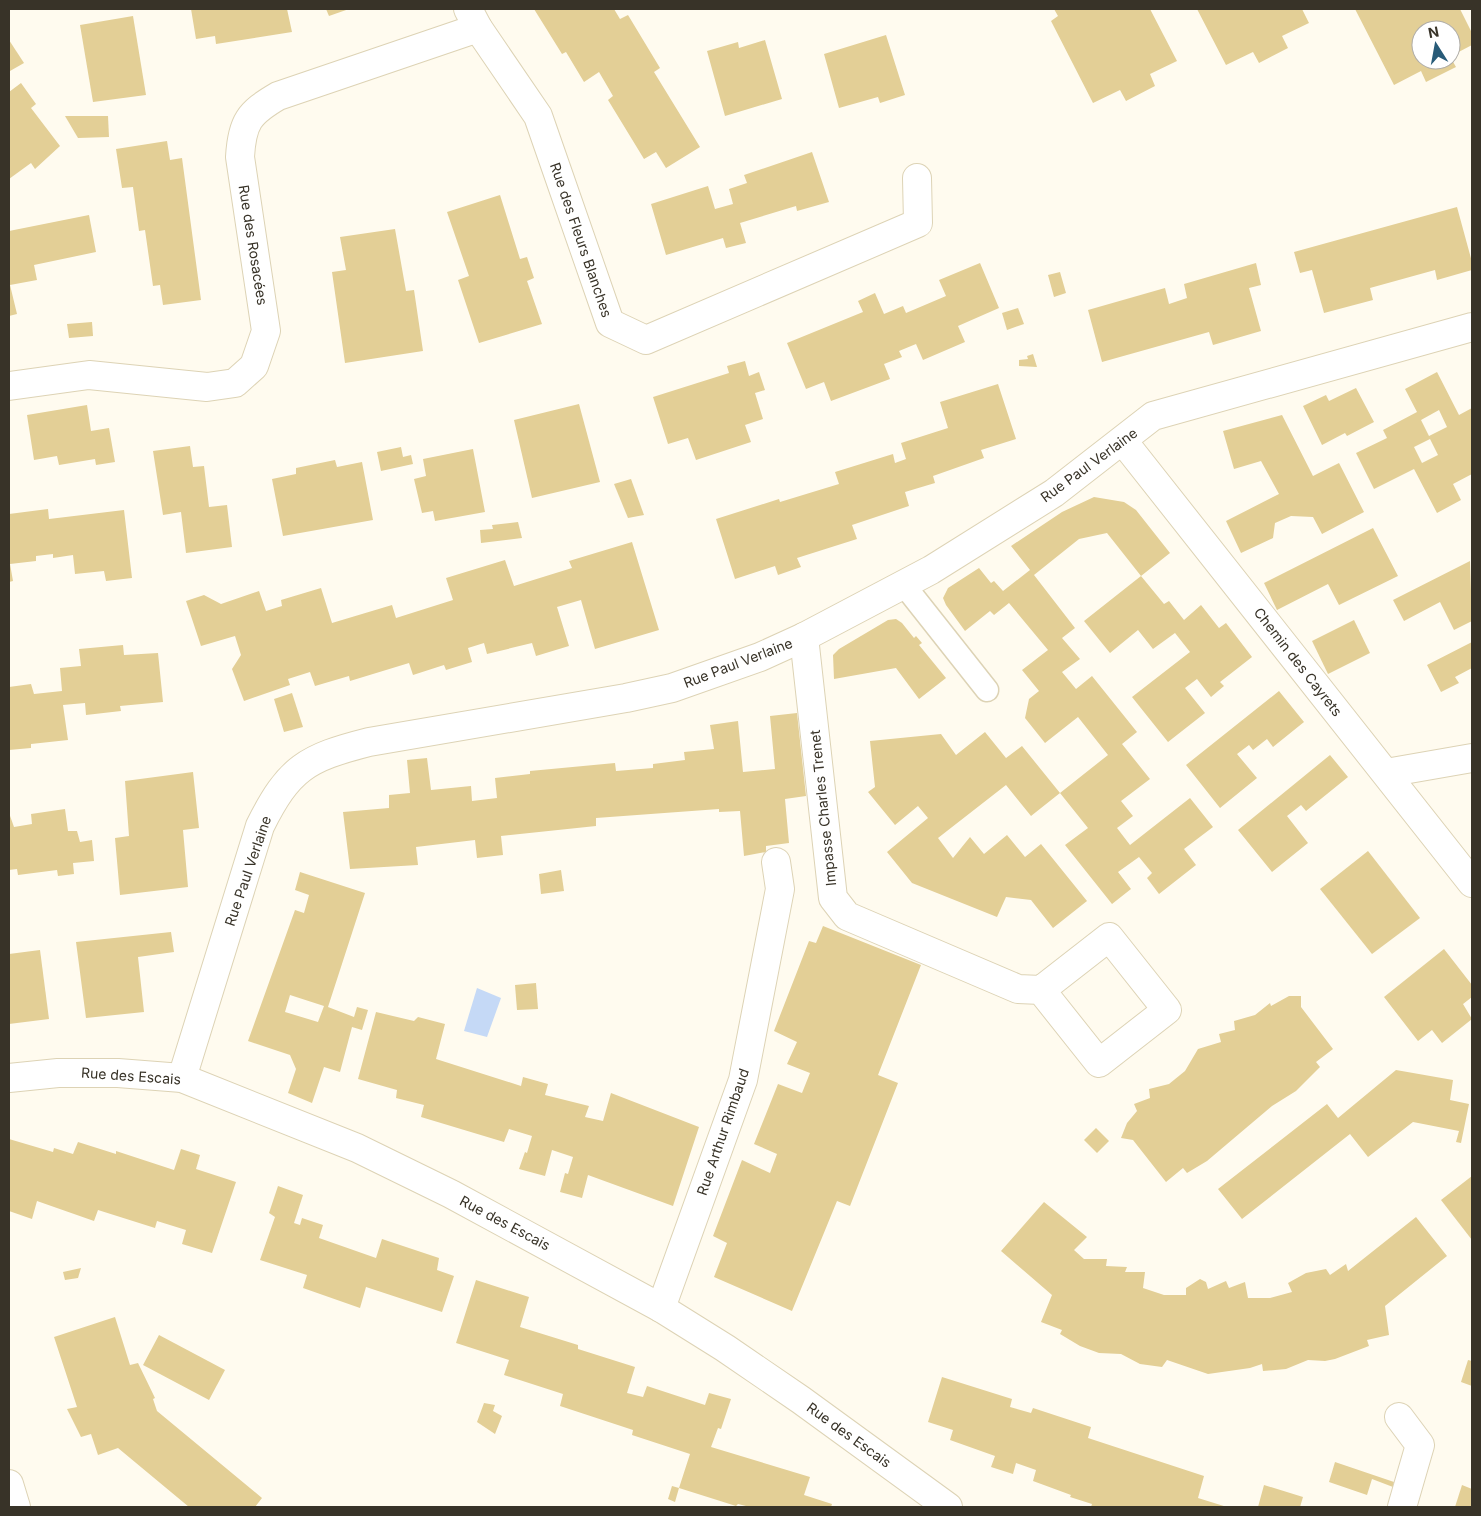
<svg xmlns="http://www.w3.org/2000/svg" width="1481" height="1516" font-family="Inter,sans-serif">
<rect width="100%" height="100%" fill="#fffbef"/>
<polygon fill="#c5d9f6" points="477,988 501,998 487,1037 464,1031"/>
<g fill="#e3cf96" fill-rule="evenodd">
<polygon points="191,9 287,9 292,32 216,44 215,36 196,39"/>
<polygon points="326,9 349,9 329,16"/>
<polygon points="534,9 614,9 620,19 628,15 660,68 654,72 700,147 666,168 656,152 644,159 608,100 613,96 599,72 584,82 566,52 562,54"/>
<polygon points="1054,9 1150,9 1177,61 1150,74 1155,86 1126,101 1120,90 1093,103 1051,21 1058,16"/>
<polygon points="1197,9 1302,9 1309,23 1282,36 1288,48 1259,63 1253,52 1226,65"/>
<polygon points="1355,9 1460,9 1472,33 1472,45 1451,56 1451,30 1421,30 1421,60 1452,60 1456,67 1426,82 1421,71 1394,85"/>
<polygon points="133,16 146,95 93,102 80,25"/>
<polygon points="886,35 905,95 880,103 878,97 839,108 824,54"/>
<polygon points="9,40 24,63 10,71 9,68"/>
<polygon points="765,40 782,99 725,116 707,51 738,42 739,48"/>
<polygon points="21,83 36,104 31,108 60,146 35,169 31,163 9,179 9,92"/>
<polygon points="65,116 108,116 109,137 78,138"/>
<polygon points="167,141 170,160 182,158 201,300 163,305 160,285 153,286 145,230 139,231 133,187 122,188 116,149"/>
<polygon points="812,152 829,202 797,211 796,206 740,223 746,243 726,248 723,238 666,255 651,204 708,186 715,209 733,204 729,189 747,183 744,175"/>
<polygon points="500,195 520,259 527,257 534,278 527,281 542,324 479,343 458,280 469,276 447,212"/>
<polygon points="1457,207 1472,262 1472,270 1437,280 1435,270 1370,288 1373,300 1324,313 1312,270 1300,273 1294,252"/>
<polygon points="89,215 96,252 34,265 37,280 10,285 17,314 9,316 9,231"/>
<polygon points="395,229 406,291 414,290 423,351 345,363 332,272 346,270 340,237"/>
<polygon points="980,263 999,308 958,326 965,342 923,360 916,344 899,351 902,357 884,364 890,379 831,401 824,382 806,389 787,343 863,312 858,301 875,293 884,314 903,306 906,313 946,296 939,280"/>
<polygon points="1256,263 1261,285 1249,288 1261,331 1213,345 1209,332 1102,362 1088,310 1165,288 1169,304 1187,298 1184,284"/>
<polygon points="1060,272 1066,293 1054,297 1048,275"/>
<polygon points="1018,308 1024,324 1007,330 1002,313"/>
<polygon points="92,322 93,336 69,338 67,324"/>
<polygon points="1033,354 1037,367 1019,366 1019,360 1028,359 1027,356"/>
<polygon points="745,361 749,376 759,372 765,390 755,393 763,419 745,425 751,442 696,460 688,438 668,444 653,397 729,373 727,366"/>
<path d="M1437 372 1459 415 1472 408V474L1453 484 1461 500 1437 513 1414 469 1374 489 1356 453 1387 438 1383 430 1417 412 1405 389ZM1439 410 1447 427 1429 436 1421 420ZM1430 439 1438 455 1422 463 1414 447Z"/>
<polygon points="998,384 1016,439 981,450 984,458 933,476 935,483 905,492 909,506 852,525 857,539 797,558 801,567 778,575 775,566 735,579 716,519 779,499 780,502 839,484 835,472 893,454 895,463 906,459 901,443 948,428 940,402"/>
<polygon points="1356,388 1374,422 1347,436 1345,433 1322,445 1303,406 1326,395 1329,401"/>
<polygon points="579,404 600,482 532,498 514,420"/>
<polygon points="87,405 91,431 109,428 115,462 96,465 95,459 59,465 57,456 34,460 27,415"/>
<polygon points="1282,415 1313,476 1339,463 1364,512 1322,534 1313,517 1291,516 1275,523 1273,538 1241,553 1226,521 1279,494 1261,461 1234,469 1223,431"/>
<polygon points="190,446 193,467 204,466 209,507 227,505 232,547 186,553 181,512 163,515 153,451"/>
<polygon points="401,447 403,457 411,455 413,464 381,471 377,452"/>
<polygon points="473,449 485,512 435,521 433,511 422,513 414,479 426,476 423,459"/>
<polygon points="335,460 337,467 362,462 373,520 283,536 272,479 296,474 296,468"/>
<polygon points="631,479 644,515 628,518 614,484"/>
<polygon points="1094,497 1124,502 1136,510 1170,553 1141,576 1107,533 1079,539 1034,575 1075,628 1062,638 1080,659 1062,672 1076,689 1092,676 1137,732 1122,744 1150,779 1121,801 1133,816 1117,828 1130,845 1190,798 1213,827 1184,849 1196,865 1159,894 1147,878 1152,873 1139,857 1118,872 1131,889 1112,904 1065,845 1088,828 1060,793 1108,755 1078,717 1045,743 1025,718 1029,699 1039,691 1022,670 1048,650 1009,603 994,615 990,611 965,631 946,605 943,598 948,588 979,568 991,583 994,581 1003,591 1030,570 1011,546 1062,512"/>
<polygon points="48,509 49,519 124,510 132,578 106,581 104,571 75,574 73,555 53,558 53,554 36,556 36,561 10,564 13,581 9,582 9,514"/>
<polygon points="518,522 522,538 481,543 480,530 493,529 492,525"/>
<polygon points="1373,528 1398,576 1339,605 1328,584 1277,610 1264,583"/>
<polygon points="632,542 659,630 595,649 581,600 557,607 569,646 536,656 532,643 487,654 484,643 468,648 472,662 446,670 444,665 413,675 409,663 350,681 349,676 315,686 310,672 288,679 290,685 244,701 232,669 241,655 235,636 201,646 186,601 204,595 221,604 259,591 266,611 282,606 281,600 321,588 332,623 392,605 396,618 453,600 446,578 505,560 514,586 572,568 569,561"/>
<polygon points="1470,561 1472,621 1454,630 1440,602 1404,621 1393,600"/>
<polygon points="1141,576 1164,604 1169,601 1184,620 1201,605 1219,628 1226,623 1252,657 1220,682 1224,686 1211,697 1197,679 1185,688 1205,713 1168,742 1132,697 1190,652 1175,633 1153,649 1138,630 1110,653 1084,621"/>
<polygon points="896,619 902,623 914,638 916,636 922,643 919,645 946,678 919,699 896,668 834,679 833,655 839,649 888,620"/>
<polygon points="1354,620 1370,653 1328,674 1312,641"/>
<polygon points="1472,642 1472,668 1455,677 1459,683 1441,692 1427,665"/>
<polygon points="123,645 124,655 158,653 163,702 120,706 121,711 86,715 85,703 63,705 68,740 31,744 31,748 9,750 9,687 31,684 34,694 62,691 60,668 81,666 79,649"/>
<polygon points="1279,691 1304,722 1273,747 1267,739 1253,750 1249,745 1237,754 1257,778 1220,808 1186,765"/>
<polygon points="292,693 303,727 284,732 274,699"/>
<polygon points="797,713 806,796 785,799 789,843 766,846 766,852 744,856 740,811 719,812 719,809 596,818 596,826 501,836 503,855 477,858 475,840 416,847 418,865 350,869 343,812 389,808 389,795 410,793 407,760 427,758 431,790 471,786 472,801 497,798 495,778 530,774 530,771 615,763 616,771 653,768 653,764 685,760 684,752 714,749 710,725 738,721 743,772 775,769 770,716"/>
<polygon points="985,732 1006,758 1022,746 1060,793 1031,816 1006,785 938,838 953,858 970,837 984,854 1007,835 1025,857 1041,844 1087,901 1053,928 1031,900 1006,897 997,917 912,883 887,852 928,818 918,806 895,825 868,792 875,787 870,741 941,734 956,755"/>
<polygon points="1330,755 1348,777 1306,811 1301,805 1287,816 1308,843 1272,872 1238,830"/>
<polygon points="193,772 199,828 183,830 188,887 120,895 115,838 129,836 125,781"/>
<polygon points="65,809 68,831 77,831 80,842 92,840 94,861 73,863 74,874 58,876 57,870 18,875 17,869 9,870 9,813 14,827 32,824 31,814"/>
<polygon points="1368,851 1420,918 1372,954 1320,889"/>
<polygon points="561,870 564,891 541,894 539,874"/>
<path d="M300 872 365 893 328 1007 354 1017 357 1007 368 1010 362 1030 352 1027 340 1072 324 1067 312 1103 288 1093 296 1069 290 1055 248 1041 295 910 304 913 309 895 295 890ZM290 995 324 1006 318 1022 285 1012Z"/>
<polygon points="823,926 921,965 878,1075 898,1083 850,1206 837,1201 792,1311 714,1277 727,1243 713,1236 742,1160 770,1173 777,1154 754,1144 778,1084 802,1093 810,1073 787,1064 797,1042 774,1031 809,941 816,943"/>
<polygon points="171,932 174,952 138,957 144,1012 86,1018 76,942"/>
<polygon points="1444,949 1472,985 1472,997 1463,1004 1472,1019 1442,1043 1432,1030 1418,1041 1384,997"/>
<polygon points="40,950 49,1019 9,1024 9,954"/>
<polygon points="536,983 538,1009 517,1010 515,985"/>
<polygon points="1289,996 1301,996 1301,1007 1333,1049 1316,1062 1320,1067 1296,1091 1272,1106 1207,1161 1187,1173 1183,1168 1166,1182 1133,1140 1121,1138 1127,1123 1137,1111 1134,1104 1150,1098 1149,1089 1169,1084 1185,1071 1198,1049 1221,1042 1219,1034 1235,1030 1234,1021 1255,1015 1270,1003 1271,1006"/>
<polygon points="376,1012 414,1021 418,1017 445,1024 436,1059 521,1086 523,1077 548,1084 545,1095 589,1106 585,1117 603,1121 611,1093 699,1127 673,1206 588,1175 582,1198 560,1192 565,1173 568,1174 573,1157 552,1150 545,1176 519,1169 525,1152 527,1153 532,1136 509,1129 504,1142 421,1117 424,1105 396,1098 397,1090 358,1079"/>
<polygon points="1396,1070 1453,1080 1450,1100 1469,1104 1461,1143 1456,1142 1459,1131 1413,1122 1368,1157 1350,1134 1242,1219 1218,1189 1327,1104 1338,1118"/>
<polygon points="1096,1128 1109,1141 1097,1153 1084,1140"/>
<polygon points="9,1139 53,1152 54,1148 73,1154 78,1142 116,1154 116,1151 174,1170 181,1149 200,1155 196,1169 236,1182 212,1253 182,1244 186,1230 157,1221 155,1228 98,1210 94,1221 37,1201 32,1219 9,1211"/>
<polygon points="1472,1176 1472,1240 1441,1200"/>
<polygon points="278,1186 303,1195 294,1223 300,1225 302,1218 323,1225 319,1238 376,1258 382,1239 439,1258 437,1270 454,1276 442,1312 366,1287 360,1308 303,1288 307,1275 260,1260 275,1217 269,1213"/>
<polygon points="1044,1202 1087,1237 1074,1250 1084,1259 1107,1259 1106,1266 1127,1267 1125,1272 1145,1272 1143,1288 1164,1295 1186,1295 1186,1288 1200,1279 1206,1282 1208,1289 1226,1281 1229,1288 1245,1282 1248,1298 1270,1298 1292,1292 1288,1283 1306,1273 1326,1269 1330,1275 1346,1264 1348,1271 1416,1217 1447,1256 1385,1306 1389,1335 1367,1340 1369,1346 1335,1359 1325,1361 1308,1360 1286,1369 1263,1371 1262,1364 1250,1368 1208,1374 1167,1360 1162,1367 1140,1364 1121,1354 1099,1353 1080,1346 1060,1334 1062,1330 1041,1322 1052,1295 1001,1251"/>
<polygon points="81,1268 78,1278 65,1280 63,1272"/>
<polygon points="476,1280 529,1297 520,1327 578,1345 578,1349 635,1367 627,1393 643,1397 647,1386 705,1405 709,1393 731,1399 721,1429 718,1428 711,1447 810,1477 804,1495 832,1504 831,1507 750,1507 738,1504 736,1506 679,1488 690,1454 632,1435 633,1430 560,1406 563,1394 504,1375 509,1360 456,1343"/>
<polygon points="115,1317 130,1365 138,1363 155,1398 153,1399 157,1411 262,1498 255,1507 189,1507 118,1448 98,1455 91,1434 81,1437 67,1409 77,1407 54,1337"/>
<polygon points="159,1335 225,1370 209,1400 143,1365"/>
<polygon points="1468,1360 1472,1361 1472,1386 1461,1382"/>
<polygon points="942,1377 1012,1399 1010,1407 1031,1413 1033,1408 1091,1427 1088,1438 1204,1476 1198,1498 1227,1507 1091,1507 1092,1504 1070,1497 1071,1495 1033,1481 1036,1470 1016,1463 1013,1474 991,1467 995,1456 950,1440 953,1430 928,1422"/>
<polygon points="484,1403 495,1405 493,1411 502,1416 495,1434 477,1422"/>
<polygon points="1335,1462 1394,1482 1393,1487 1372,1479 1367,1495 1329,1482"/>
<polygon points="1264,1485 1303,1497 1300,1507 1258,1507"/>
<polygon points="1462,1485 1472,1489 1472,1507 1455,1507"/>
<polygon points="672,1486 679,1488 675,1502 668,1499"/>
</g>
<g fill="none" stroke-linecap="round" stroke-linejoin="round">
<g stroke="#ddd3b5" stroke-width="25">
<polyline id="lane" points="904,585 987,690"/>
</g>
<g stroke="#ddd3b5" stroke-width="30">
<g id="street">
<polyline points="468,9 478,28 538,116 610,323 646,340 918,223 917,178"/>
<path d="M9 386 89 375 207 387 235 383 254 366 266 331 240 157C242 122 249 113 278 96L478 28"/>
<polyline points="1123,441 1472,883"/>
<polyline points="804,637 833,898 847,916 1018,989 1041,990 1099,1063 1167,1010 1109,937 1041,990"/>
<polyline points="1386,773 1472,758"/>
<polyline points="9,1078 58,1073 118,1073 182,1078 357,1148 451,1194 661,1308 725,1348 801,1400 948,1507"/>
<path d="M182 1078 260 826C289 768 306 758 369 742L626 698 672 688 760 657 804 637 931 570 1054 493 1153 416 1472 327"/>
<polyline points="661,1308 743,1080 780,889 776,862"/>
<polyline points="1399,1417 1420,1445 1402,1507"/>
<polyline points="9,1484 16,1507"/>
</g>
</g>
<use href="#lane" stroke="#fff" stroke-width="22"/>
<use href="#street" stroke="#fff" stroke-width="28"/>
</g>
<g text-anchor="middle" stroke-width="4.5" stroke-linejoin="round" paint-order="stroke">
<g font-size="14" fill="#383328" stroke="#fff">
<text transform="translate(581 240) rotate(71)" y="5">Rue des Fleurs Blanches</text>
<text transform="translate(253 245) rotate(81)" y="5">Rue des Rosacées</text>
<text transform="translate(1089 465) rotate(-36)" y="5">Rue Paul Verlaine</text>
<text transform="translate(1298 662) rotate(52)" y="5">Chemin des Cayrets</text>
<text transform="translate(738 663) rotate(-21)" y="5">Rue Paul Verlaine</text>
<text transform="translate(823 808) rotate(-96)" y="5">Impasse Charles Trenet</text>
<text transform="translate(248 871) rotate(-71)" y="5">Rue Paul Verlaine</text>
<text transform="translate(131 1076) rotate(4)" y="5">Rue des Escais</text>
<text transform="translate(723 1132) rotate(-71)" y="5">Rue Arthur Rimbaud</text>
<text transform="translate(505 1223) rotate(28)" y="5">Rue des Escais</text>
<text transform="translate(849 1435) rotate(36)" y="5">Rue des Escais</text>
</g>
</g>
<rect width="1481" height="1516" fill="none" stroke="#383328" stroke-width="20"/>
<g transform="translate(1436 45) rotate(349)"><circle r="24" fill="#ffffff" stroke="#afada9"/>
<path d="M0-4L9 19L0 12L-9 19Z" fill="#285b78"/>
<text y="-8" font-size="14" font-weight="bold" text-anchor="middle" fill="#383328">N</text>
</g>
</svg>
